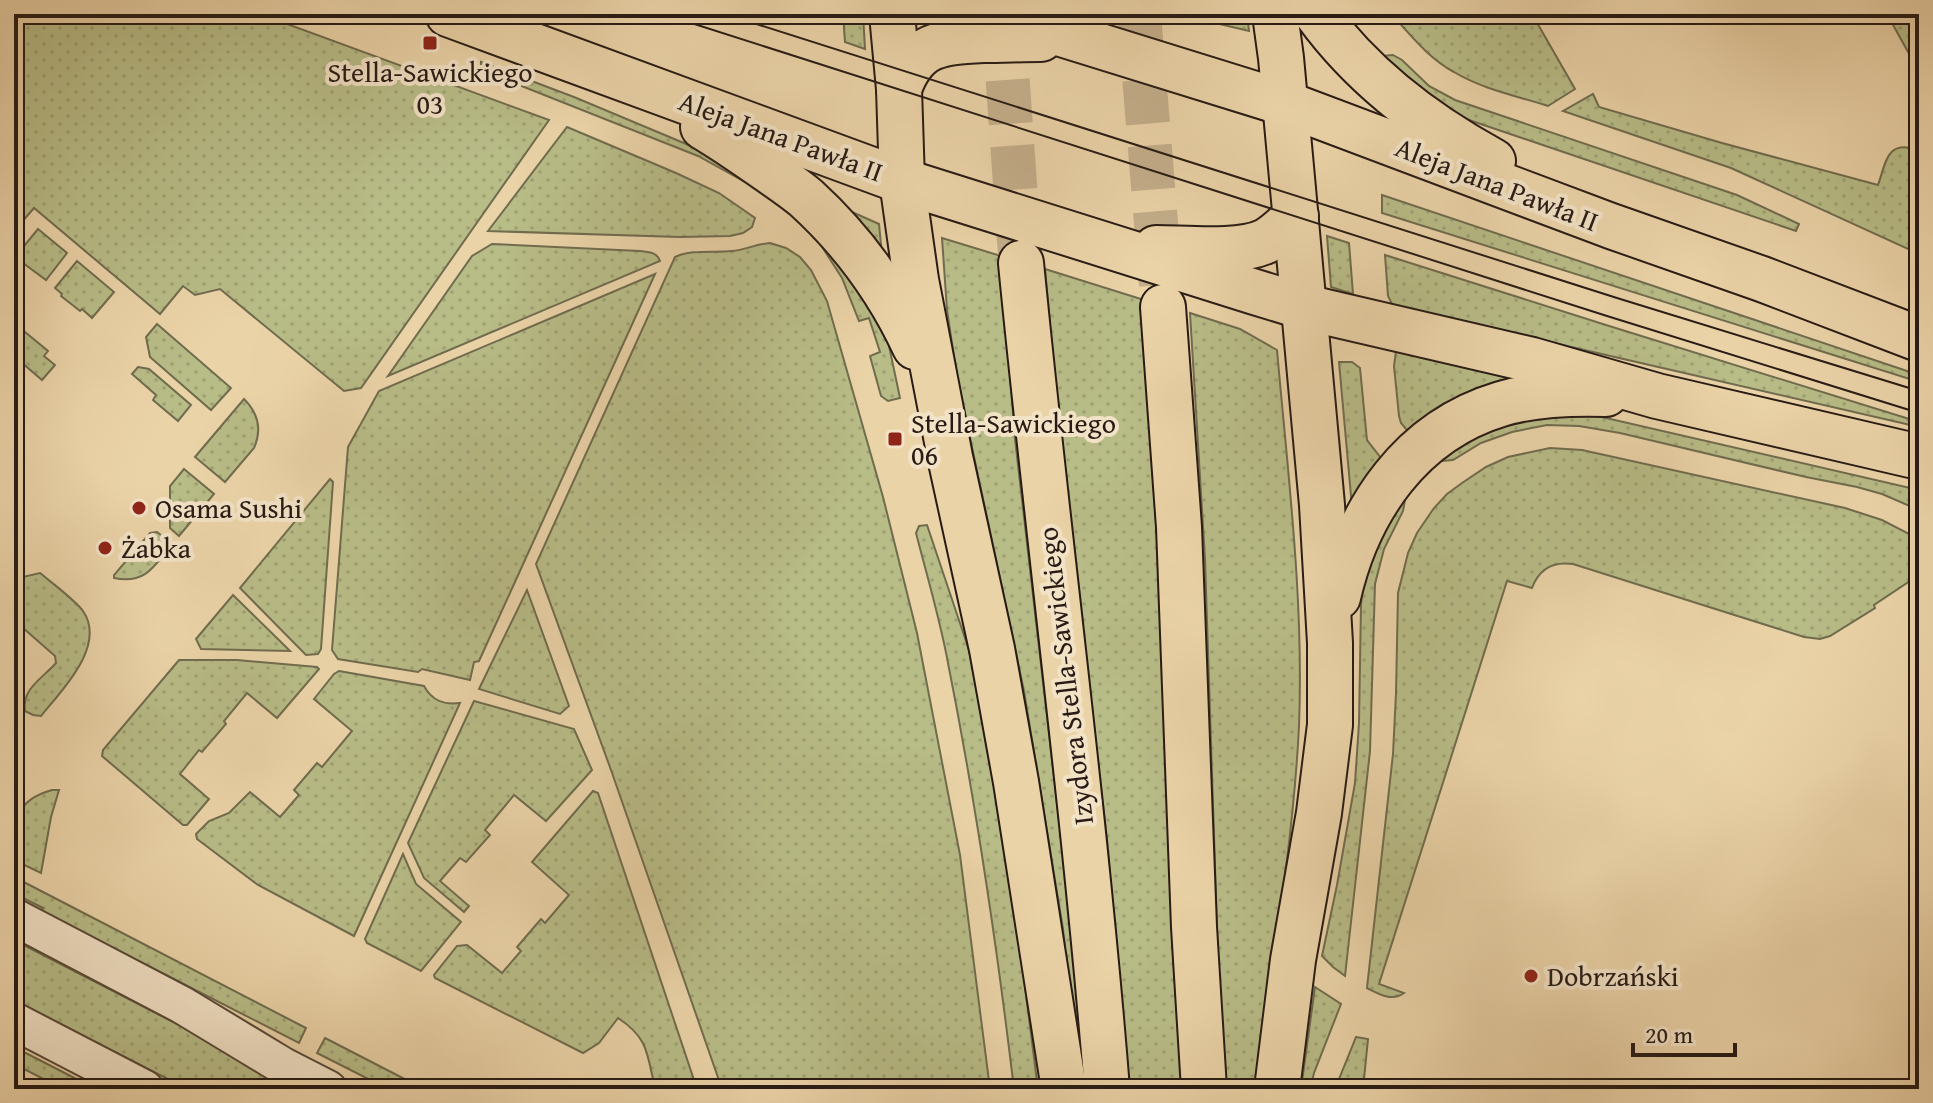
<svg xmlns="http://www.w3.org/2000/svg" width="1933" height="1103" font-family="'Gentium Book Plus',serif">
<defs>
<pattern id="green-dots" width="8" height="8" patternUnits="userSpaceOnUse" patternTransform="scale(2)"><rect width="8" height="8" fill="#b8bc87"/><path d="M2 2h.1M6 6h.1" fill="none" stroke="#9ea174" stroke-width="1.8" stroke-linecap="round"/></pattern>
</defs>
<rect width="100%" height="100%" fill="#ebd3a8"/>
<filter id="stains"><feTurbulence type="fractalNoise" baseFrequency=".0025" numOctaves="4"/><feColorMatrix values="0 0 0 0 .2 0 0 0 0 .09 0 0 0 0 .02 0 0 0 .5 -.17"/></filter>
<radialGradient id="worn" r=".72"><stop offset=".6" stop-color="#630" stop-opacity="0"/><stop offset="1" stop-color="#630" stop-opacity=".3"/></radialGradient>
<g fill="url(#green-dots)" stroke="#706c4e" stroke-width="2">
<polygon points="14,14 260,14 549,120 361,388 344,391 220,289 195,295 183,286 160,314 34,208 14,231"/>
<polygon points="843,14 863,14 865,49 845,42"/>
<polygon points="1197,14 1247,14 1249,31 1215,23 1215,20"/>
<path d="M1395 14H1532L1575 89 1548 106C1517 96 1482 89 1454 72 1430 59 1413 38 1395 18Z"/>
<polygon points="1887,14 1914,14 1919,66 1917,68"/>
<polygon points="1393,55 1402,60 1429,86 1455,100 1737,195 1799,224 1796,231 1469,120 1444,109 1382,56"/>
<polygon points="481,62 574,97 710,154 789,209 785,210 754,187 698,156 481,70"/>
<path d="M1593 94 1599 107 1722 143 1878 185C1886 163 1886 139 1918 150L1919 254 1731 168 1563 111Z"/>
<polygon points="567,127 676,173 719,193 755,218 752,227 743,233 730,236 680,237 488,231"/>
<polygon points="1382,195 1919,375 1919,382 1382,213"/>
<polygon points="843,208 879,224 882,255"/>
<polygon points="38,229 67,253 46,280 15,257"/>
<polygon points="1327,236 1349,243 1353,294 1331,287"/>
<polygon points="942,238 1001,256 1015,439 1071,925 1084,1089 1080,1089 1063,929 1024,691 957,377 947,310"/>
<polygon points="817,239 847,265 888,341 900,398 888,401 881,396 870,356 880,352 869,318 859,321 842,278"/>
<path d="M770 243 786 248 800 257 811 270 827 301 883 497 917 633 960 855 990 1089H722L611 770 536 564 675 257C692 249 714 253 732 251 745 250 756 244 770 243Z"/>
<path d="M492 244 640 251C649 252 657 252 660 261L388 376 472 256Z"/>
<polygon points="1385,255 1606,325 1919,422 1919,427 1393,306 1388,296"/>
<polygon points="77,261 114,292 92,318 82,309 80,311 61,296 62,294 55,288"/>
<polygon points="1045,269 1141,299 1160,584 1173,956 1182,1089 1128,1089 1107,839 1062,457"/>
<polygon points="655,274 479,661 474,662 470,680 422,669 418,672 338,659 332,650 348,447 379,391"/>
<path d="M1190 313 1240 329 1277 350C1288 475 1304 601 1299 726 1293 848 1271 969 1254 1089H1227L1219 989 1205 559Z"/>
<polygon points="157,324 231,388 211,410 150,357 146,337"/>
<polygon points="25,332 48,351 44,356 55,365 42,380 14,356 14,345"/>
<polygon points="1396,351 1524,381 1411,435 1401,423 1399,416 1394,366"/>
<polygon points="1339,362 1352,362 1360,368 1367,440 1384,462 1352,507"/>
<polygon points="138,367 149,369 191,405 178,421 153,400 156,395 132,374"/>
<path d="M244 399C258 413 262 430 254 448L225 482 195 457Z"/>
<polygon points="1535,415 1593,415 1919,490 1919,510 1882,494 1857,487 1806,477 1620,433 1579,426 1547,425 1512,432 1481,443 1453,460 1441,461 1458,442"/>
<path d="M1550 448 1582 450 1845 508 1882 520 1919 539V575L1874 605 1875 608 1830 636 1820 639 1804 637 1573 564C1552 561 1539 569 1532 588L1507 581 1379 984 1404 993C1392 1002 1379 994 1367 988L1393 754 1396 693 1398 593 1408 553 1417 533 1434 508 1447 494 1462 483 1486 467 1508 457Z"/>
<polygon points="184,469 214,494 179,536 170,528 170,486"/>
<polygon points="330,479 333,482 321,649 318,654 306,655 240,588"/>
<polygon points="1406,495 1403,511 1384,549 1375,584 1370,751 1345,976 1333,967 1322,956 1337,885 1355,783 1359,723 1361,605 1363,583 1375,538"/>
<path d="M927 525 969 650 998 808 1022 963 1038 1089H1014C997 946 976 804 948 663 940 619 927 576 916 533L919 526Z"/>
<path d="M157 532 172 544C155 565 146 585 114 578V575L150 533Z"/>
<path d="M40 573C52 583 75 600 83 611 107 646 61 691 41 716L33 715 25 711C21 689 44 677 56 663L55 656 14 620V579Z"/>
<polygon points="527,590 569,706 560,714 479,689"/>
<polygon points="233,595 290,651 201,649 196,639"/>
<polygon points="179,660 237,660 317,667 319,669 277,718 247,693 224,721 226,724 202,752 199,750 180,774 209,799 187,825 183,825 102,756 103,750"/>
<path d="M339 671 424 686C432 701 444 705 460 703L354 936 258 885 197 839 196 834 209 821 229 813 250 792 280 817 299 795 294 790 317 763 322 767 352 731 314 699 334 674Z"/>
<polygon points="474,701 574,729 592,770 546,821 514,795 485,830 490,835 466,862 460,858 440,881 469,906 464,912 424,878 408,843"/>
<path d="M52 790H59L51 817 41 873 14 860C14 824 12 801 52 790Z"/>
<path d="M593 791 598 793 697 1089H653L654 1084C647 1052 647 1037 618 1018L599 1043 583 1053 435 978 434 975 457 946 467 945 502 973 521 951 517 947 541 919 545 923 569 895 532 862Z"/>
<polygon points="403,854 416,884 461,922 421,971 367,943 365,939"/>
<polygon points="14,877 306,1028 299,1043 41,911 43,908 21,897 14,891"/>
<polygon points="14,940 280,1077 275,1089 187,1089 14,1000"/>
<polygon points="1315,987 1341,1004 1314,1073 1310,1089 1301,1089"/>
<polygon points="1356,1037 1368,1039 1363,1089 1335,1089"/>
<polygon points="325,1038 424,1089 388,1089 317,1053"/>
<polygon points="14,1047 96,1089 63,1089 14,1064"/>
</g>
<g fill="none" stroke-linecap="round" stroke-linejoin="round">
<g stroke="#c4ae8b" stroke-width="44" stroke-dasharray="44 22" stroke-linecap="butt">
<polyline points="1003,14 1020,255"/>
<polyline points="1139,14 1161,285"/>
</g>
<g stroke="#59493a" stroke-width="40">
<g id="minor">
<polyline points="14,917 182,1005 283,1066 328,1089"/>
<polyline points="14,1021 145,1089"/>
</g>
</g>
<g stroke="#281b15" stroke-width="48">
<g id="major">
<polyline points="448,14 902,181 1255,292 1304,307 1532,360 1657,396 1919,457"/>
<polyline points="892,14 899,89 902,181 916,280 950,457 992,649 1016,782 1064,1089"/>
<polyline points="997,14 1284,103 1611,226 1762,279 1919,339"/>
<polyline points="1275,14 1281,58 1322,505 1330,643 1330,725 1319,813 1293,960 1277,1089"/>
<path d="M1317 14C1363 77 1425 124 1493 161"/>
<path d="M899 89C915 43 941 42 984 40 1003 40 1022 39 1041 39"/>
<path d="M703 127C725 140 745 154 765 168 779 178 793 187 806 198 852 240 889 291 915 347"/>
<path d="M1156 248C1185 248 1240 254 1266 241 1277 235 1287 225 1296 216"/>
<path d="M1021 263C1048 539 1085 813 1107 1089"/>
<polyline points="1163,307 1179,527 1194,927 1204,1089"/>
<path d="M1338 597C1358 509 1411 431 1501 404 1534 394 1571 393 1606 394"/>
</g>
</g>
<use href="#minor" stroke="#f2e2c6" stroke-width="36"/>
<use href="#major" stroke="#ebd3a8" stroke-width="44"/>
<g stroke="#281b15" stroke-width="2">
<polyline points="663,14 1607,316 1919,413"/>
<polyline points="725,14 1617,298 1919,391"/>
</g>
</g>
<g fill="#8f2418" stroke="#f2e2c6" stroke-width="3">
<rect x="422" y="35" width="16" height="16" rx="4"/>
<rect x="887" y="431" width="16" height="16" rx="4"/>
<circle cx="139" cy="508" r="8"/>
<circle cx="105" cy="548" r="8"/>
<circle cx="1531" cy="976" r="8"/>
</g>
<g text-anchor="middle" stroke-width="8" stroke-linejoin="round" paint-order="stroke">
<g font-size="28" fill="#281b15" stroke="#f2e2c6" text-anchor="start">
<text x="430" y="82" text-anchor="middle">Stella-Sawickiego<tspan x="430" dy="32">03</tspan></text>
<text x="911" y="433">Stella-Sawickiego<tspan x="911" dy="32">06</tspan></text>
<text x="155" y="518">Osama Sushi</text>
<text x="121" y="558">Żabka</text>
<text x="1547" y="986">Dobrzański</text>
</g>
<g font-size="28" fill="#281b15" stroke="#f2e2c6">
<text transform="translate(781 136) rotate(20)" y="10">Aleja Jana Pawła II</text>
<text transform="translate(1497 184) rotate(21)" y="10">Aleja Jana Pawła II</text>
<text transform="translate(1065 676) rotate(-97)" y="10">Izydora Stella-Sawickiego</text>
</g>
</g>
<rect width="1933" height="1103" fill="none" stroke="#ebd3a8" stroke-width="48"/>
<rect x="16" y="16" width="1901" height="1071" fill="none" stroke="#281b15" stroke-width="4"/>
<rect x="24" y="24" width="1885" height="1055" fill="none" stroke="#281b15" stroke-width="2"/>
<path d="M1633 1043v12h102v-12" fill="none" stroke="#281b15" stroke-width="4"/>
<text x="1645" y="1043" font-size="24" fill="#281b15" stroke="#f2e2c6" stroke-width="6" paint-order="stroke">20 m</text>
<rect width="100%" height="100%" filter="url(#stains)"/>
<rect width="100%" height="100%" fill="url(#worn)"/>
</svg>
